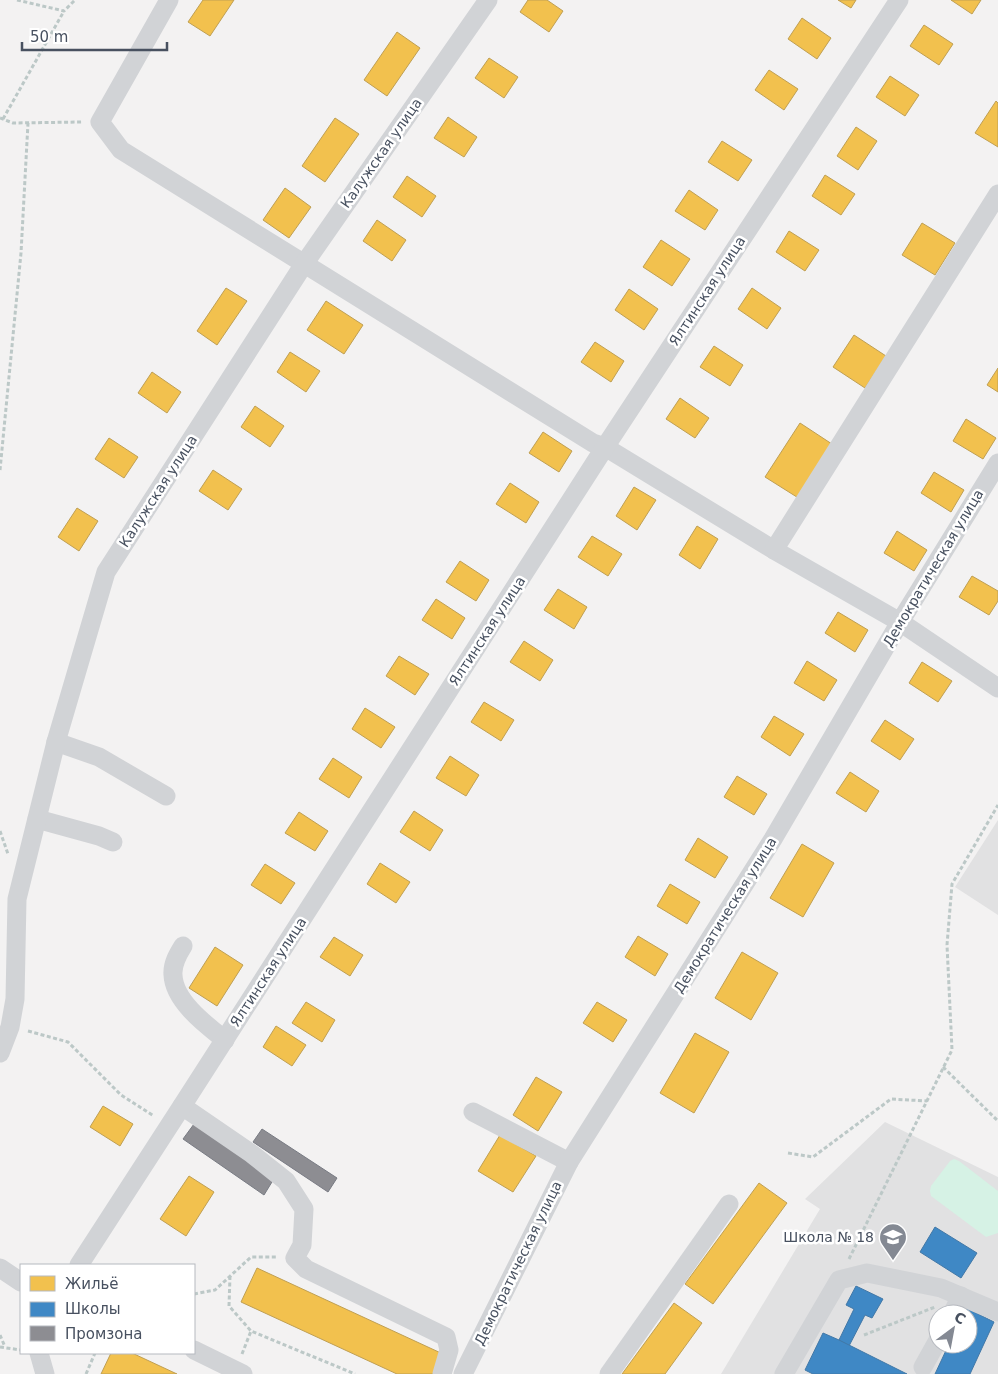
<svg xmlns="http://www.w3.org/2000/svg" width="998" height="1374" font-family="'DejaVu Sans',sans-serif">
<rect width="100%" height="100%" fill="#f3f2f2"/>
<g fill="#e1e1e2" fill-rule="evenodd">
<polygon points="998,820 998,915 955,887"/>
<path d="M885 1122 998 1177V1374H721L820 1209 805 1199ZM938 1314H968V1344H938Z"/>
</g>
<polygon fill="#d6f2e5" points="954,1159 959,1161 998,1191 998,1233 986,1237 931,1196 930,1191 931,1186 950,1161"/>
<g fill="#f2c14e" stroke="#bf9f53">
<polygon points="203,0 234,0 210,36 188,22"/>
<polygon points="528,0 547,0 563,11 549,32 520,12"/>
<polygon points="838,0 856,0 851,8"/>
<polygon points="951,0 981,0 972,14"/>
<polygon points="802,18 831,38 817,59 788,39"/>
<polygon points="924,25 953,44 939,65 910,46"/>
<polygon points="397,32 420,48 387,96 364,80"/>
<polygon points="489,58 518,77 504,98 475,78"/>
<polygon points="769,70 798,89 784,110 755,90"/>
<polygon points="890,76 919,95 905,116 876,97"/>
<polygon points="996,101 998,103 998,147 975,133"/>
<polygon points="448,117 477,137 464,157 434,138"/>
<polygon points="335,118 359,134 325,182 302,166"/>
<polygon points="856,127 877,141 858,170 837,156"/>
<polygon points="722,141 752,160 738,181 708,162"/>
<polygon points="825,175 855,194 841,215 812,196"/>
<polygon points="407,176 436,196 422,217 393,197"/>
<polygon points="285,188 311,207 289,238 263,220"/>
<polygon points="689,190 718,210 705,230 675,211"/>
<polygon points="377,220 406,240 392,261 363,241"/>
<polygon points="922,223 955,243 935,275 902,255"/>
<polygon points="789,231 819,250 805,271 776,252"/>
<polygon points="661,240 690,259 672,286 643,267"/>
<polygon points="226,288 247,301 217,345 197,331"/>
<polygon points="752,288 781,308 767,329 738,309"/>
<polygon points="629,289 658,309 644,330 615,310"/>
<polygon points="326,301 363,325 344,354 307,330"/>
<polygon points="854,335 886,356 865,388 833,367"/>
<polygon points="595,342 624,361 611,382 581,362"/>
<polygon points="714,346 743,365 730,386 700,367"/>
<polygon points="290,352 320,371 306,392 277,372"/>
<polygon points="998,368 998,392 987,385"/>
<polygon points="152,372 181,392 167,413 138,393"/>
<polygon points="680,398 709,418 695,438 666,419"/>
<polygon points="255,406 284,426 270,447 241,427"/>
<polygon points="966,419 996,438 983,459 953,441"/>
<polygon points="800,423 835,446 800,499 765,477"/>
<polygon points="543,432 572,451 559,472 529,453"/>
<polygon points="109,438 138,457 124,478 95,459"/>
<polygon points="213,470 242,489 228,510 199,491"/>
<polygon points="934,472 964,490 951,512 921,493"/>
<polygon points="510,483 539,502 526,523 496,504"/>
<polygon points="634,487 656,500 637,530 616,516"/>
<polygon points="77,508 98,521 79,551 58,537"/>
<polygon points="697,526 718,539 700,569 679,555"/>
<polygon points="897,531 927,550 914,571 884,553"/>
<polygon points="592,536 622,554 608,576 578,557"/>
<polygon points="460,561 489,580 476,601 446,582"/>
<polygon points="972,576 998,591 998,601 989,615 959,597"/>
<polygon points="558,589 587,607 574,629 544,610"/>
<polygon points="436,599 465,618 452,639 422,620"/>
<polygon points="838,612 868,630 855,652 825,633"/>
<polygon points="524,641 553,660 540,681 510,662"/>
<polygon points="399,656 429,674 415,695 386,676"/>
<polygon points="807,661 837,680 824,701 794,683"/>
<polygon points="922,662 952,681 938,702 909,683"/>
<polygon points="484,702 514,720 501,741 471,722"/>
<polygon points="365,708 395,727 381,748 352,729"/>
<polygon points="774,716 804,734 790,756 761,737"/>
<polygon points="885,720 914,739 900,760 871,741"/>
<polygon points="450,756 479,775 466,796 436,778"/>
<polygon points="333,758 362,777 349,798 319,779"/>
<polygon points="850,772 879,791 866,812 836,793"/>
<polygon points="737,776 767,794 754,815 724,797"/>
<polygon points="414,811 443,830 430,851 400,832"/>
<polygon points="299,812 328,831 315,851 285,833"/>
<polygon points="698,838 728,857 715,878 685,860"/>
<polygon points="802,844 834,863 803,917 770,898"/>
<polygon points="380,863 410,882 396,903 367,884"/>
<polygon points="265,864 295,883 281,904 251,885"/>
<polygon points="670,884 700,902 687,924 657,906"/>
<polygon points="638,936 668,954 655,976 625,957"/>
<polygon points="334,937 363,955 350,976 320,957"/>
<polygon points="215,947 243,965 217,1006 189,988"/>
<polygon points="742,952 778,973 751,1020 715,998"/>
<polygon points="306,1002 335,1020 322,1042 292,1023"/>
<polygon points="597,1002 627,1020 613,1042 583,1023"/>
<polygon points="276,1026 306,1045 292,1066 263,1047"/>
<polygon points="695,1033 729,1052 694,1113 660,1093"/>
<polygon points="536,1077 562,1092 538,1131 513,1115"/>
<polygon points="103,1106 133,1124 120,1146 90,1127"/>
<polygon points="500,1135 536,1156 513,1192 478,1171"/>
<polygon points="189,1176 214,1192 186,1236 160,1219"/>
<polygon points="759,1183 787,1203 713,1304 685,1284"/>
<polygon points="257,1268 443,1354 433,1374 397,1374 241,1302"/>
<polygon points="674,1303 702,1323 665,1374 622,1374"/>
<polygon points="111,1353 132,1353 177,1374 101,1374"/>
</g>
<g fill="#3f88c5" stroke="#4278a7">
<polygon points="935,1227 977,1253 961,1278 920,1252"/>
<polygon points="856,1286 883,1299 872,1318 865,1315 849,1346 839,1340 854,1309 846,1305"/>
<polygon points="966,1308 994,1322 970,1374 935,1374 949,1344 968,1344 968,1314 964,1314"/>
<polygon points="823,1333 839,1340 907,1374 813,1374 805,1370"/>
</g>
<g fill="#8d8d92" stroke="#787b83">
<polygon points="194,1124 275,1177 264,1195 183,1139"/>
<polygon points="262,1129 337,1178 328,1192 253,1142"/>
</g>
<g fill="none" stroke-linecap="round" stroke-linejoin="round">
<g stroke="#bcc8c7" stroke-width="3" stroke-dasharray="4 2.5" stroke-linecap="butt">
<polyline points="17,0 64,11 75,0"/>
<polyline points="0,118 13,123 82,122"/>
<polyline points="3,119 64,11"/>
<polyline points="0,470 21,253 28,123"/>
<polyline points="0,831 8,854"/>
<polyline points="28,1031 68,1042 121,1095 154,1116"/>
<polyline points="943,1067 998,1121"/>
<polyline points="788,1153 813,1157 891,1099 927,1101"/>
<polyline points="849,1259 952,1050 947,945 952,884 998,805"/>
<polyline points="230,1276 229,1306 251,1331 355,1374"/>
<polyline points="194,1294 215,1290 251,1257 277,1257"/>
<polyline points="0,1335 5,1347"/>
<polyline points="864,1335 935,1307"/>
<polyline points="0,1347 21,1350"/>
<polyline points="242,1354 251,1331"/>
<polyline points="86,1374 95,1353"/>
</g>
<g stroke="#d1d3d6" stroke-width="19">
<polyline points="169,0 100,122 121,150 593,443 605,447 774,550 900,622 998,688"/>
<polyline points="774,550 998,194"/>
<polyline points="56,742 99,757 166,796"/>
<polyline points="37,819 99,836 113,842"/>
<path d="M183 946C178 954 172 964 173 975 174 1001 206 1025 225 1040"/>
<polyline points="0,1053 10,1027 15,999 17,899 56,742 106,572 304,264 488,0"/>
<polyline points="182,1106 252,1154 286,1181 304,1209 302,1245 295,1258 306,1269 446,1337 449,1350 442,1374"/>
<polyline points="473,1112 569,1162"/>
<polyline points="79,1265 182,1106 605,447 899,0"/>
<polyline points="0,1268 21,1282"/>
<polyline points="952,1314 961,1296"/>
<polyline points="194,1350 243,1374"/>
<polyline points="39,1353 45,1374"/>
<polyline points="923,1367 938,1340"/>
<polyline points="463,1374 569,1162 773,839 900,622 998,463"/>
<polyline points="609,1374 729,1204"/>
<polyline points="784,1374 839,1280 867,1273 941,1288 998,1312"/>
</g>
</g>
<defs>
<g id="school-pin" transform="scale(1.4375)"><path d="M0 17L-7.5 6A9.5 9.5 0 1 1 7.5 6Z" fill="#848993" stroke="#fff"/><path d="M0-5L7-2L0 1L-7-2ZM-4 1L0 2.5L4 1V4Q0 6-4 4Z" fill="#fff"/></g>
</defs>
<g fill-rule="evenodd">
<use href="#school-pin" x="893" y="1237"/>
</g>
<g text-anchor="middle" stroke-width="5" stroke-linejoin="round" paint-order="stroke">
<g font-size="14" fill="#485160" stroke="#fff">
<text transform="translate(381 153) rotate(-55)" y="5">Калужская улица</text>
<text transform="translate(707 291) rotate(-57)" y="5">Ялтинская улица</text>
<text transform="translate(158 491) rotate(-57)" y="5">Калужская улица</text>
<text transform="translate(933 568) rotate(-59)" y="5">Демократическая улица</text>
<text transform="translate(487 631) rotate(-57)" y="5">Ялтинская улица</text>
<text transform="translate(725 915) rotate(-58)" y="5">Демократическая улица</text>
<text transform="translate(268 972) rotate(-57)" y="5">Ялтинская улица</text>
<text transform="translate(518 1263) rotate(-64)" y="5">Демократическая улица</text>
</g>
<g font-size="14" fill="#485160" stroke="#fff" text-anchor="end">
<text x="874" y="1242">Школа № 18</text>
</g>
</g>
<rect x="20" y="1264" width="175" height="90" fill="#ffffff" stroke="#b6b9bf"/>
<rect x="30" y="1276" width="25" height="15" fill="#f2c14e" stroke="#b6b9bf"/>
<text x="65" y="1289" font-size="15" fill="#485160">Жильё</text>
<rect x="30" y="1302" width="25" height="15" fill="#3f88c5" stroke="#b6b9bf"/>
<text x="65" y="1314" font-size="15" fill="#485160">Школы</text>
<rect x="30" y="1326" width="25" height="15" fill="#8d8d92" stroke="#b6b9bf"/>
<text x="65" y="1339" font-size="15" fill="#485160">Промзона</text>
<g transform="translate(953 1329) rotate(32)"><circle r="24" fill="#ffffff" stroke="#b6b9bf"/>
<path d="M0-4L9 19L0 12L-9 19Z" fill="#848993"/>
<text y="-8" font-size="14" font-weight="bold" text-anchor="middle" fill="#485160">С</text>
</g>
<path d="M22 42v8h145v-8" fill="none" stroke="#485160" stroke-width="2.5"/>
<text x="30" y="42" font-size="15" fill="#485160" stroke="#ffffff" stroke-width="4" paint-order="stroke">50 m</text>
</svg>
